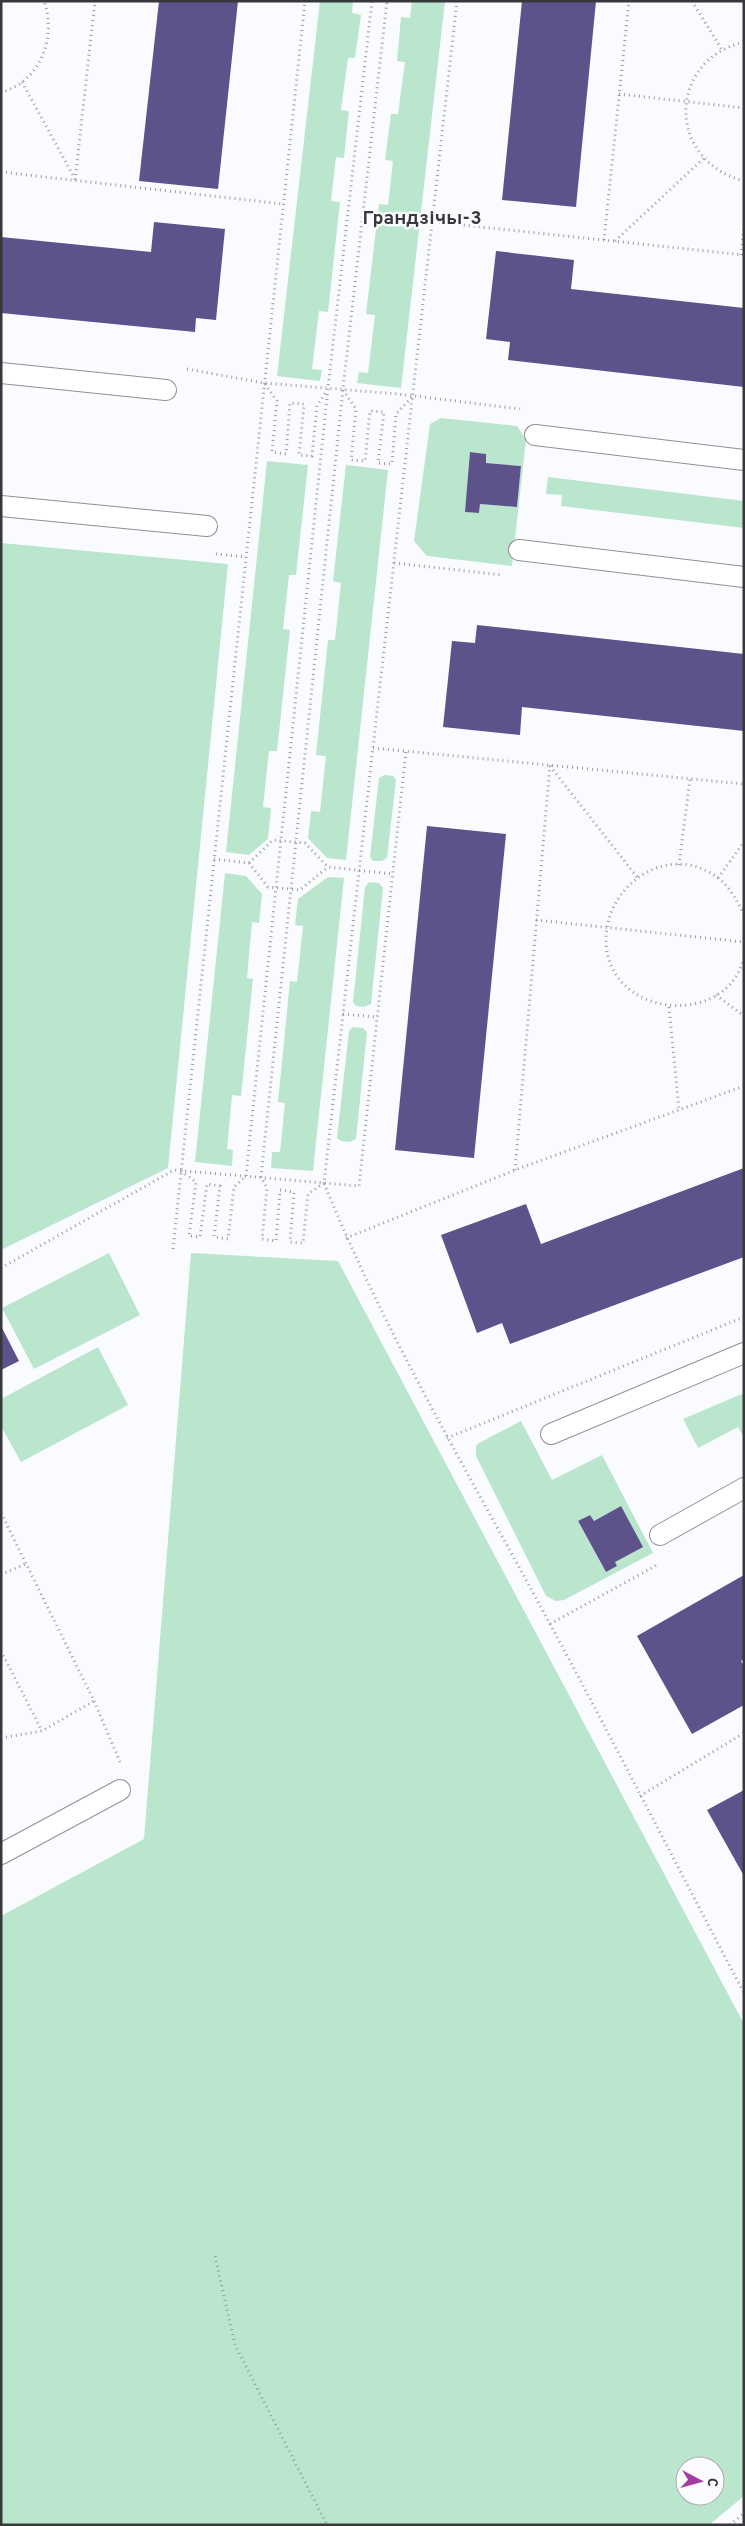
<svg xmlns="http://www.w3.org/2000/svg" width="745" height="2526" font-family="Overpass,sans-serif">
<rect width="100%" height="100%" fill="#fafbff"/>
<g fill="#bae6cd" fill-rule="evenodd">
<polygon points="320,1 353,1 352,13 361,15 355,58 348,58 341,110 349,111 344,158 336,157 331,201 340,202 328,312 319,311 312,369 322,370 320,381 277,376"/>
<polygon points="412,1 445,1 401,388 357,383 359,372 368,373 375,315 366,314 379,204 388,205 393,161 385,160 391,114 398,114 405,62 397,61 401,17 410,18"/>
<path d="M441 418 517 426 526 440 512 566 427 556 414 541 430 424ZM471 452 486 454V463L521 466 517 507 480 504 479 513 465 512Z"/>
<polygon points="267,461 308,465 296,575 289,575 283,629 290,630 277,751 269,751 263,807 271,808 268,839 249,855 226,852"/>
<polygon points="346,465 388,470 346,860 327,858 308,838 311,811 320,812 326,756 316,755 328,640 335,640 341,583 333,581"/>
<polygon points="548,477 744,501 744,528 561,506 562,495 546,494"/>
<polygon points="1,543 228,564 168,1168 1,1250"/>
<polygon points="385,775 393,776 396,780 387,858 382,861 373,861 370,857 379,778"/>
<polygon points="225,873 246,876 262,894 259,923 252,922 247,978 253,979 241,1096 232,1095 227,1149 233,1150 232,1166 195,1162"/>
<polygon points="328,877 344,878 313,1171 271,1168 272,1152 280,1152 285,1103 278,1102 290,981 297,982 303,926 295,925 298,899"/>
<polygon points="369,882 379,883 383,888 371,1004 364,1007 356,1006 353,1002 365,887"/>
<polygon points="353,1027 363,1028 367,1032 356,1139 350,1142 341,1141 337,1138 349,1031"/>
<polygon points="109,1253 140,1315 34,1369 2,1308"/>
<path d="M191 1253 338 1261 744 2024V2496L709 2525H1V1916L144 1839ZM685 2466H715V2496H685Z"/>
<polygon points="98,1347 128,1405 21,1462 1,1426 1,1399"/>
<polygon points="744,1393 744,1438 738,1427 698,1448 683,1419"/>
<path d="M521 1421 552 1480 602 1455 653 1553 564 1600 556 1601 546 1596 476 1456V1446L479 1443ZM621 1506 615 1562 617 1566 606 1572 578 1522 590 1515 594 1521Z"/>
</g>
<g fill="#5d528a">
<polygon points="159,1 238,1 218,189 139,181"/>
<polygon points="522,1 596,1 576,207 502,200"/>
<polygon points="154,222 225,229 216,320 196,318 195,332 1,313 1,237 151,252"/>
<polygon points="496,251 574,260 571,289 744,308 744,387 508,360 510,342 486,339"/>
<polygon points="470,452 486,454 486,463 521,466 517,507 480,504 479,513 465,512"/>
<polygon points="477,625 744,654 744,731 522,707 520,735 443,727 452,641 475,643"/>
<polygon points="427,826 506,834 474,1158 395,1150"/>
<polygon points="744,1168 744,1257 510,1344 502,1323 477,1333 441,1235 526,1204 541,1244"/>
<polygon points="1,1326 19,1361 1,1370"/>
<polygon points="621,1506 643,1547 615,1562 617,1566 606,1572 578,1521 590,1515 594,1521"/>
<polygon points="744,1575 744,1659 741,1661 744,1666 744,1705 692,1734 637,1636"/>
<polygon points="744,1790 744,1876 707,1810"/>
</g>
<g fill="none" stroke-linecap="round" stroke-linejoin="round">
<g stroke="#8f9196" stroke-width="22">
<g id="lane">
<polyline points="1,373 166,390"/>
<polyline points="535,435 744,460"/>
<polyline points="1,506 207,526"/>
<polyline points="519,550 744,577"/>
<polyline points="551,1434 744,1353"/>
<polyline points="660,1535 744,1488"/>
<polyline points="1,1854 120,1790"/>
</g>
</g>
<g stroke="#9b9c9f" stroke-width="3" stroke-dasharray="1 4" stroke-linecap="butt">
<path d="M457 1 324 1183C386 1336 472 1479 550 1624 616 1746 679 1870 744 1993"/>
<polyline points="692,1 722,50"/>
<path d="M744 42C666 61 667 161 744 181"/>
<polyline points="22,82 75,179"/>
<path d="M1 93C8 90 16 87 22 82 47 63 54 29 44 1"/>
<polyline points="619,94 744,108"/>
<polyline points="1,172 283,204"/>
<polyline points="75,180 95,1"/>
<polyline points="434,222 744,255"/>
<polyline points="604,240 629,1"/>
<polyline points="615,241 704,158"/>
<polyline points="741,255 744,226"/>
<polyline points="187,369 264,383 398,394 520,409"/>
<polyline points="265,384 277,401 272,452 286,454 290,403 304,404 299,455 312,456 317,406 327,390"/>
<polyline points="343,390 356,409 351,460 365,461 370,411 384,412 378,463 392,464 396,414 413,396"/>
<polyline points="216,554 246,557"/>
<polyline points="394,563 503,575"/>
<polyline points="373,748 744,784"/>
<polyline points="550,766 637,877"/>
<polyline points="214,859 249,863 268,887 300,890 328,867"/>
<polyline points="249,863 273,840 305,843 328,867 393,874"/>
<polyline points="679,865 690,779"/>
<polyline points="718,878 744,842"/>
<path d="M744 915C737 901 731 888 718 878 668 840 603 886 606 944 611 1019 728 1028 744 957"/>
<polyline points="536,920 744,942"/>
<polyline points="716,995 744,1016"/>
<polyline points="669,1007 679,1109"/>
<polyline points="343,1014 377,1017"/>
<polyline points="515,1170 550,765"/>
<polyline points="181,1171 196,1182 189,1236 200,1237 207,1184 220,1186 214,1237 228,1239 234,1187 246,1176 328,388 372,1"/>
<polyline points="324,1183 308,1194 303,1243 290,1242 294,1192 280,1190 276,1241 262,1239 267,1188 261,1177 343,389 387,1"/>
<polyline points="346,1238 515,1170 744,1086"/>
<polyline points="173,1249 305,1"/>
<polyline points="1,1268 174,1170 359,1186 406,751"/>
<polyline points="447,1438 744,1317"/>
<polyline points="1,1513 94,1701 120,1762"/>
<polyline points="1,1575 27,1563"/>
<polyline points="550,1624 657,1565"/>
<polyline points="1,1651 42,1731"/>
<polyline points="1,1738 42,1731 94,1701"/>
<polyline points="640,1796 744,1733"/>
<polyline points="215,2256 235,2345 327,2525"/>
<polyline points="730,2525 744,2513"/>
</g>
<use href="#lane" stroke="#fff" stroke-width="20"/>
</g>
<g text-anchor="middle" stroke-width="5" stroke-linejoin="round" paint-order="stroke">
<g font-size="19" font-weight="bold" fill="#37383a" stroke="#fafbff">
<text x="422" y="224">Грандзічы-3</text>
</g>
</g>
<rect width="745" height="2526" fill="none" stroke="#37383a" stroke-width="5"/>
<g transform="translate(700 2481) rotate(96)"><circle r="24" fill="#fafbff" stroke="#acadb0"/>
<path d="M0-4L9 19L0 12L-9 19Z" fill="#a33da2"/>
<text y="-8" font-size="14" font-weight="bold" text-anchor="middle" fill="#37383a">С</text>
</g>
</svg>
